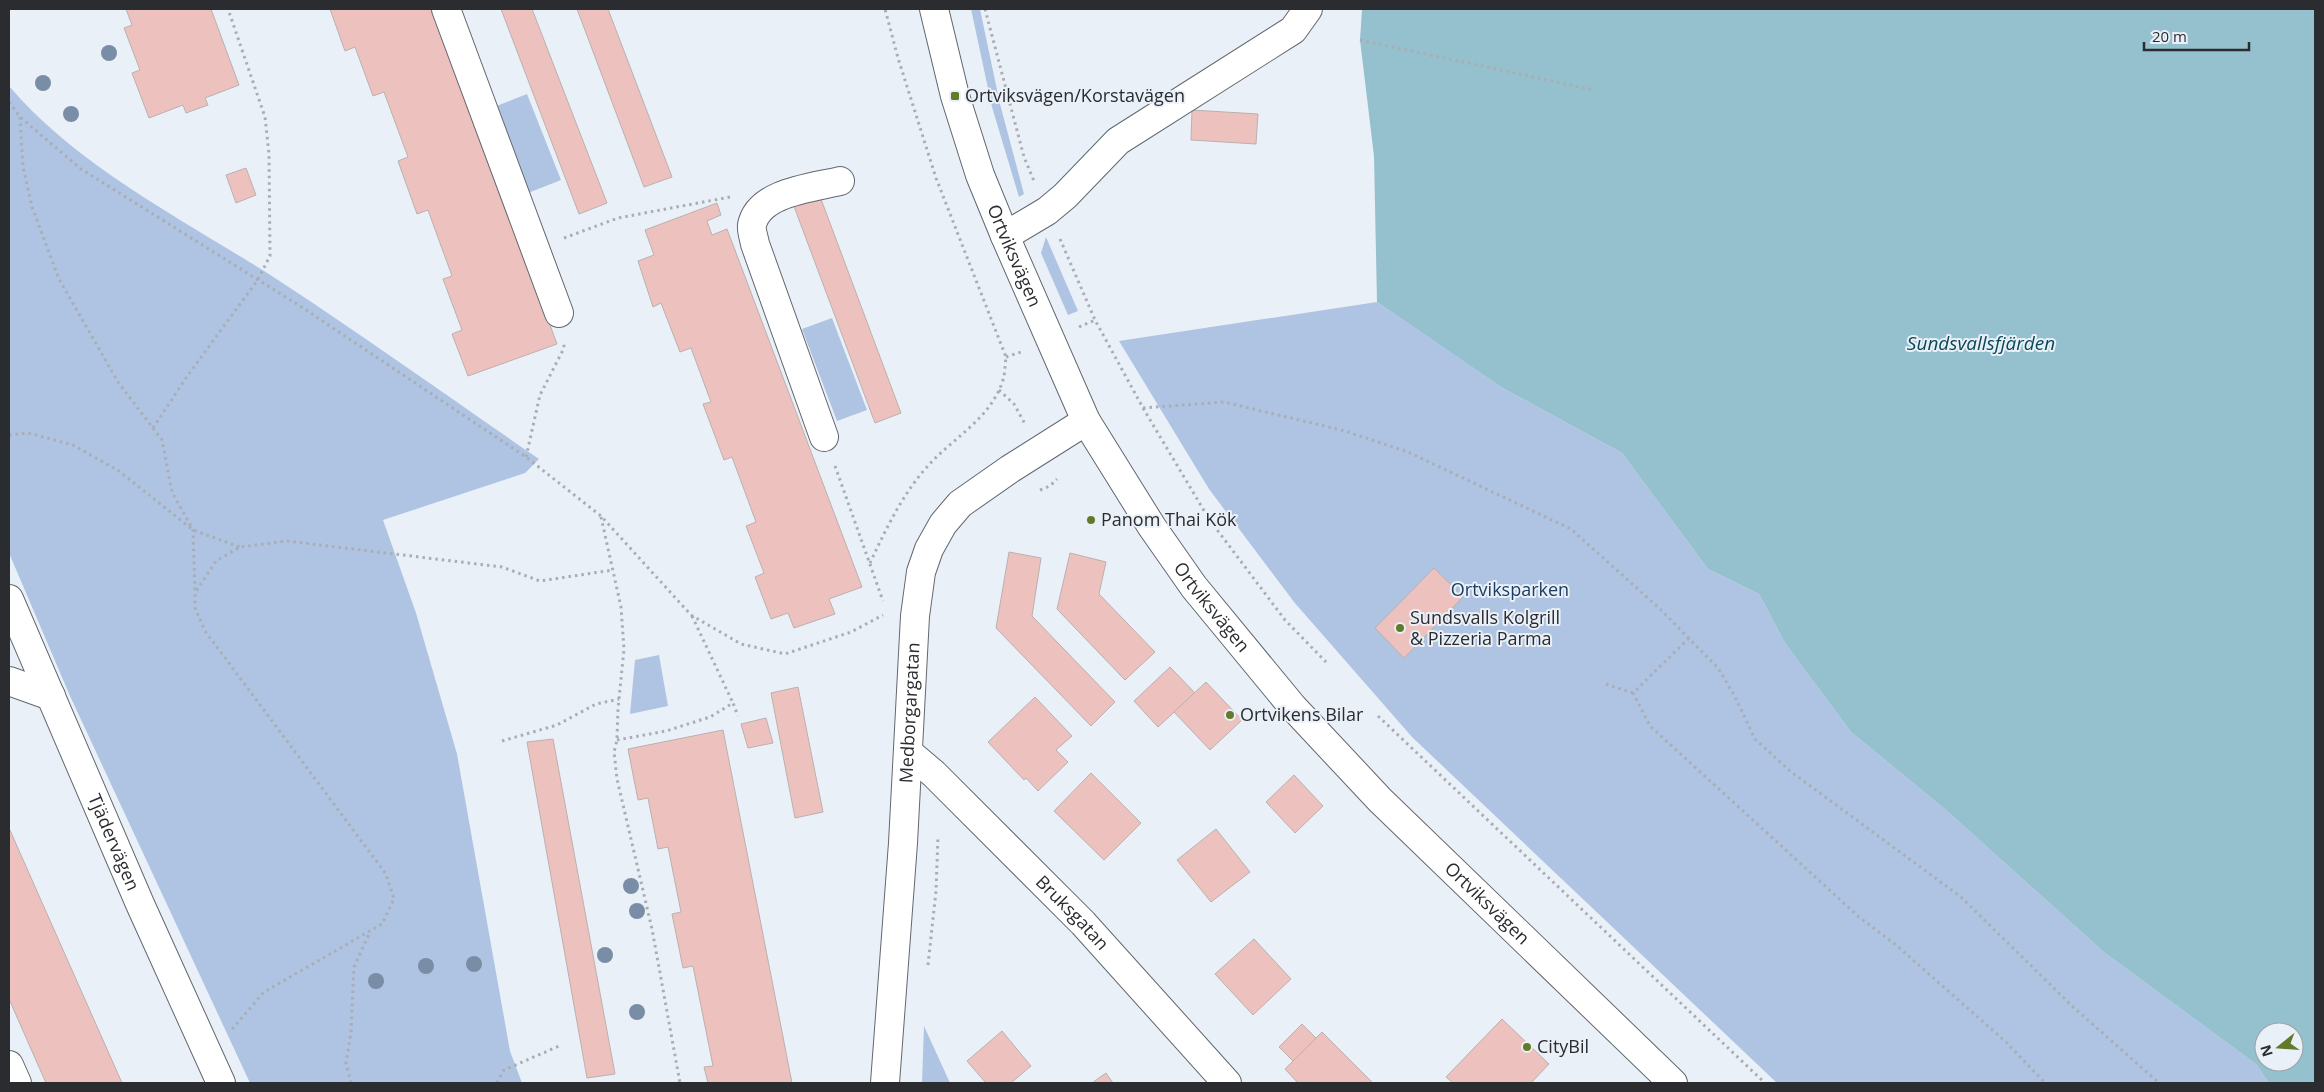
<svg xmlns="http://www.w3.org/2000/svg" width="2324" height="1092" font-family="'Open Sans',sans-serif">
<rect width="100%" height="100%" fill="#eaf0f8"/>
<g fill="#aec4e2">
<polygon points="971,9 980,9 1000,104 1024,194 1019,197 992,107"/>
<path d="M9 86C78 168 192 224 281 282 368 339 453 400 539 459L525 473 383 520 416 613 457 754 510 1051 522 1083H250L70 696 9 553Z"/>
<polygon points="527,94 561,180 528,193 494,107"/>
<polygon points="1046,237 1078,311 1068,315 1041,253"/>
<polygon points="1377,302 1501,387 1622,453 1708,569 1759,594 1785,643 1851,732 1946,810 2105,953 2256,1064 2269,1083 1777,1083 1412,737 1294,602 1209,489 1119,341"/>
<polygon points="832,318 867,410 837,421 802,329"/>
<polygon points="659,655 668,706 630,714 635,660"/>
<polygon points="924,1026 950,1083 922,1083"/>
</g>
<path fill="#95c0cd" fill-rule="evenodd" d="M1362 9H2315V1083H2269L2256 1064 2105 953 1946 810 1851 732 1785 643 1759 594 1708 569 1622 453 1501 387 1377 302 1374 156 1360 40ZM2264 1032H2294V1062H2264Z"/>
<g fill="#edc2be" stroke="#bbb0af">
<polygon points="126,9 211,9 239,85 205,98 208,105 186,113 183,105 149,118 132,73 140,70 124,28 132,25"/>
<polygon points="330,9 434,9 557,344 468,376 452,334 462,330 443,279 452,276 428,210 417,214 398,161 408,157 384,92 373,96 355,47 345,51"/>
<polygon points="501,9 532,9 607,203 579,214"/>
<polygon points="577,9 608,9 672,177 644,187"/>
<polygon points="1192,110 1258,114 1256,144 1191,140"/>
<polygon points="246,168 256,195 236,203 226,175"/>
<polygon points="818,191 901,413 875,423 792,201"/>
<polygon points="717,203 721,215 707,221 712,235 727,229 862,587 829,599 835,614 794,628 788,613 771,619 755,577 764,573 746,526 756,522 732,457 724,460 703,404 711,402 691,348 680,352 661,303 653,307 638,261 654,255 645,230"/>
<polygon points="1009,552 1041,558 1032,616 1115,702 1091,726 996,628"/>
<polygon points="1070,553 1106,562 1099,594 1155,652 1125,680 1057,609"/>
<polygon points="1434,568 1463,597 1404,658 1375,628"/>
<polygon points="1170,667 1195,693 1158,727 1134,701"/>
<polygon points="1206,682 1242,720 1210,750 1174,712"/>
<polygon points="798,687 823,812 795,818 771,693"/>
<polygon points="1035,697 1072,736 1056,750 1068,762 1038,791 1026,778 1024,780 988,742"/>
<polygon points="766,718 773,743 748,748 741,724"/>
<polygon points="723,730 792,1083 708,1083 704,1067 713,1066 693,966 683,968 672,914 681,912 668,847 658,849 648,798 638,800 628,749"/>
<polygon points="553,739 615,1074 587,1078 527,742"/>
<polygon points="1091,773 1141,823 1104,860 1054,811"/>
<polygon points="1294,775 1323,806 1295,833 1266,802"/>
<polygon points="9,828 122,1083 46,1083 9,999"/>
<polygon points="1216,829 1250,872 1211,902 1177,860"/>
<polygon points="1254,939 1291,979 1253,1015 1215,974"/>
<polygon points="1502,1019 1549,1064 1531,1083 1453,1083 1446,1077"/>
<polygon points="1302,1024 1316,1038 1293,1061 1279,1047"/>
<polygon points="1002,1031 1031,1066 1011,1083 986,1083 967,1061"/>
<polygon points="1322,1032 1373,1083 1298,1083 1285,1069"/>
<polygon points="1106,1073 1113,1083 1092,1083"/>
</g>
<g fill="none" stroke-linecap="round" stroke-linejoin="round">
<g stroke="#62676e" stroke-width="30">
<g id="minor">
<polyline points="446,9 559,313"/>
<path id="s1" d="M934 9 955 96 980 175 1005 236 1086 421 1152 527 1194 587 1292 706 1380 800 1673 1083"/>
<polyline points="1005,236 1047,211 1065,196 1118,141 1293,30 1308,9"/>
<path d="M824 437 755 244C754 238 751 230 752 225 759 192 812 188 840 181"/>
<path id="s2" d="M9 599 140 904 221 1083"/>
<polyline points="9,681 51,696"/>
<path id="s3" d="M908 752 934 774 1083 923 1227 1083"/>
<polyline points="9,1065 17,1083"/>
<path id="s4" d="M885 1083 903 843 915 616 921 572 929 549 943 524 960 504 1010 469 1086 421"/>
</g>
</g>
<g stroke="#a9adb4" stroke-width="3" stroke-dasharray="2.5 4" stroke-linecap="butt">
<polyline points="985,9 1024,157 1034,181"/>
<polyline points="1360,40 1594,90"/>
<polyline points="9,102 20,117 81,169 300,306 526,457 601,516 691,615 741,644 785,654 851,632 883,615"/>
<polyline points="20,117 23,167 32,207 59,279 118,382 162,440 172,492 193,530 195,592"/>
<polyline points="564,238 618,218 730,197"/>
<polyline points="1060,239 1095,320 1143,408 1209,519 1285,620 1326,662"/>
<polyline points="1079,327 1095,320"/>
<polyline points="1006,357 1021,352"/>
<polyline points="999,390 1014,404 1025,424"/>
<polyline points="1143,408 1224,402 1345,431 1408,452 1571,529 1659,608 1718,668 1734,695 1755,739 1790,771 1961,897 2072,1006 2159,1083"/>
<polyline points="153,428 188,375 257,281 270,256 269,154 265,117 228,9"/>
<polyline points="9,435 28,433 73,445 119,471 193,530 240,547"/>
<polyline points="526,457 540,395 564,348 564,343"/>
<polyline points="835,466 883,601"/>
<polyline points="1040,490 1050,486 1057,479"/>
<polyline points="601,517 621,607 624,649 618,709 617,740 614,752 617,779 652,929 680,1083"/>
<path d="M870 563C885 531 902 495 926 468 951 439 991 419 1003 380 1005 373 1005 365 1006 357L936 178 898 58 885 9"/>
<polyline points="692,616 733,703"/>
<polyline points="1689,638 1633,693 1650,726 1859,917 1896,945 2006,1042 2045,1083"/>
<polyline points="1606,684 1633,693"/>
<polyline points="1378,716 1765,1083"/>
<polyline points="617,740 666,731 710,717 733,703 738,716"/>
<polyline points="502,741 557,725 596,704 619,699"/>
<polyline points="928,965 936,891 938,836"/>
<polyline points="232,1029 264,992 382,924 394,899 386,874 205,631 195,608 195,593 216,561 240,547 287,541 502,567 540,581 613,570"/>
<polyline points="351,1083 346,1063 351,1032 354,967 370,932"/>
<polyline points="497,1083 504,1070 559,1046"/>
</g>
<use href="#minor" stroke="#fff" stroke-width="28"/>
</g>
<g fill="#798da7">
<circle cx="109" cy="53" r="8"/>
<circle cx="43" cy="83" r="8"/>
<circle cx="71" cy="114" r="8"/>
<circle cx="631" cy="886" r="8"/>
<circle cx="637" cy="911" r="8"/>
<circle cx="605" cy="955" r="8"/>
<circle cx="474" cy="964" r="8"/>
<circle cx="426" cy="966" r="8"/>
<circle cx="376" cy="981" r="8"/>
<circle cx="637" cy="1012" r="8"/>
</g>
<g fill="#647a2b" stroke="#eaf0f8" stroke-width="2">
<rect x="950" y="91" width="10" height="10" rx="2.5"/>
<circle cx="1091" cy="520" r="5"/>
<circle cx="1400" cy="628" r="5"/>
<circle cx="1230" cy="715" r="5"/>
<circle cx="1527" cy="1047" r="5"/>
</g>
<g text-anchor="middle" stroke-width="4" stroke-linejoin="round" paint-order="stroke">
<g font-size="18" fill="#2a2c2f" stroke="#eaf0f8" text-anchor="start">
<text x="965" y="102">Ortviksvägen/Korstavägen</text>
<text x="1101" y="526">Panom Thai Kök</text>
<text x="1410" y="624">Sundsvalls Kolgrill<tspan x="1410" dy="21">&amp; Pizzeria Parma</tspan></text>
<text x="1240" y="721">Ortvikens Bilar</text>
<text x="1537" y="1053">CityBil</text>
</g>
<g font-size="18" fill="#2a2c2f" stroke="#eaf0f8">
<text dy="6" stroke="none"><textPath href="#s1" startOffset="260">Ortviksvägen</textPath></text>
<text dy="6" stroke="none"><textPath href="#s1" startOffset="665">Ortviksvägen</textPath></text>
<text dy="6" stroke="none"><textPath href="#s4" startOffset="371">Medborgargatan</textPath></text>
<text dy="6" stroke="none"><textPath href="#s2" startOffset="265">Tjädervägen</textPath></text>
<text dy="6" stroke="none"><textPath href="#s1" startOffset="1070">Ortviksvägen</textPath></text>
<text dy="6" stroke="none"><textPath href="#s3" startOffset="230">Bruksgatan</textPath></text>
</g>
<g font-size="18" fill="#1d3c64" stroke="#eaf0f8">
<text x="1510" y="596">Ortviksparken</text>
</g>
<g font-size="19" font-style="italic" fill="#094857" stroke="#eaf0f8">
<text x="1981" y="350">Sundsvallsfjärden</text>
</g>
</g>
<rect width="2324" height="1092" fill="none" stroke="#2a2c2f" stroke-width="20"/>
<g transform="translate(2279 1047) rotate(253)"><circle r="24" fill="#eaf0f8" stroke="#9da2a8"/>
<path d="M0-4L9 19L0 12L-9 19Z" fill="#647a2b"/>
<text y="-8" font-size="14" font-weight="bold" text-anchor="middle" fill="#2a2c2f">N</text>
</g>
<path d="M2144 42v8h105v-8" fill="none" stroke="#2a2c2f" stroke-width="2.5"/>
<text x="2152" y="42" font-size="15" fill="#2a2c2f" stroke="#eaf0f8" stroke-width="4" paint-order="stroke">20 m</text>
</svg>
